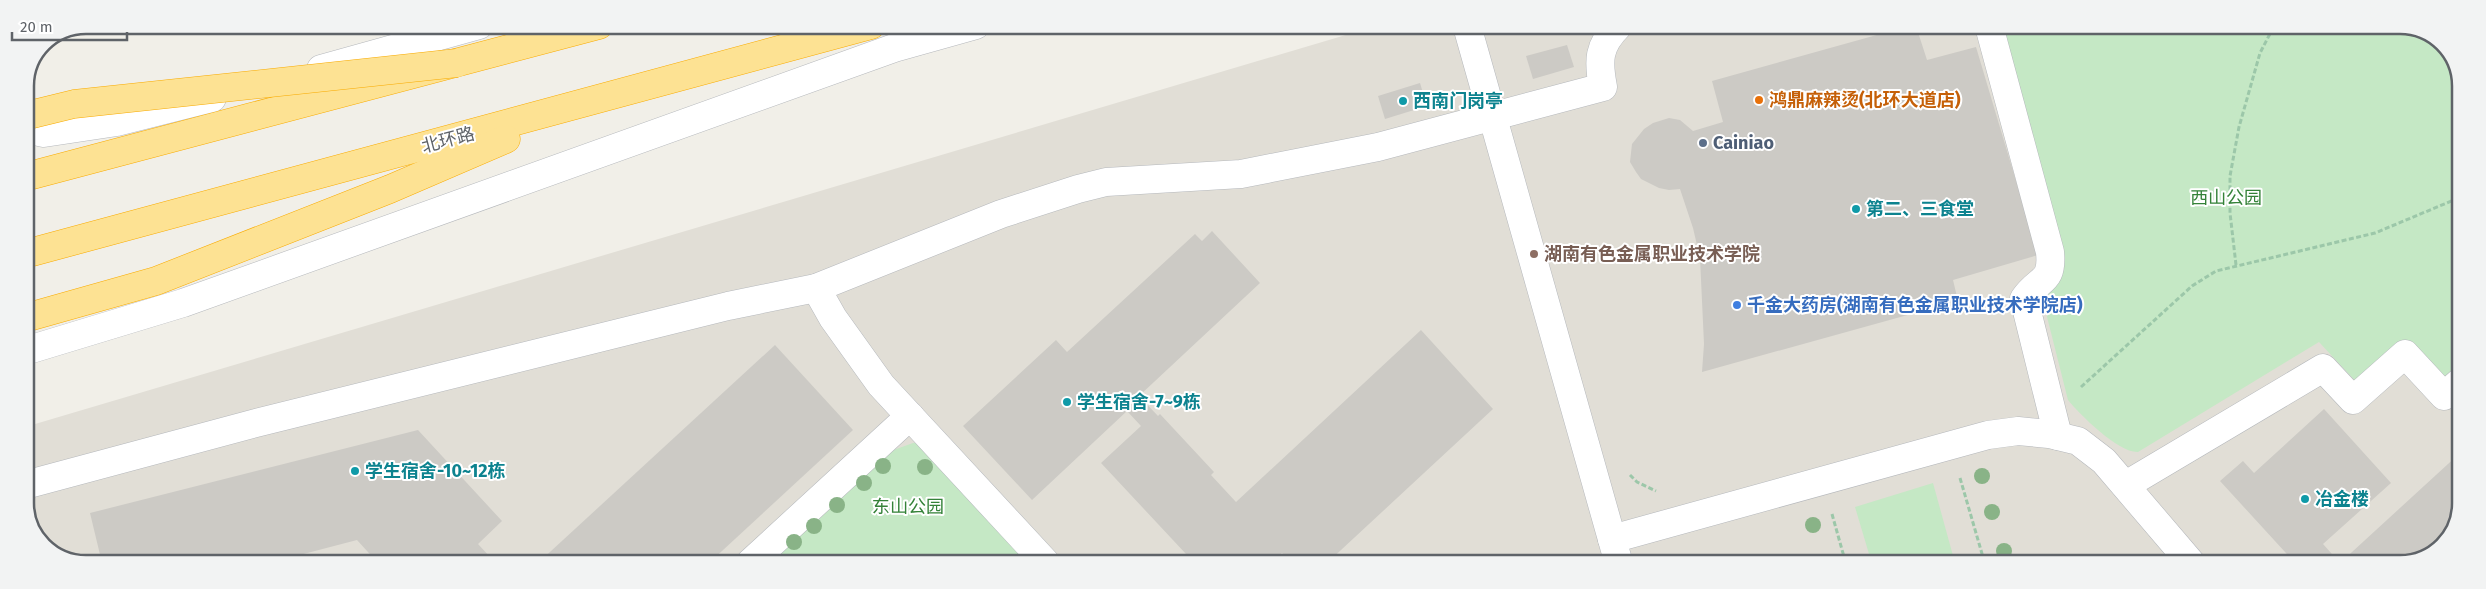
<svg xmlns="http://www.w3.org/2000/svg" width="2486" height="589" font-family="'Fira Sans','Noto Sans SC',sans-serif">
<rect width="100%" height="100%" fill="#f1efe8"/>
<polygon fill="#e1ded6" points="1376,26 2412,26 2446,46 2461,82 2460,515 2437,551 2400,564 74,563 40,543 25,511 25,427"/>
<g fill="#c5e8c5">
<path d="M2002 26H2412L2446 46 2461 82 2460 370 2444 382 2406 344 2358 384 2319 342 2138 452C2119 453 2080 415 2068 400L2042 297C2061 288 2064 268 2062 249Z"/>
<polygon points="925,442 1038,563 762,563 885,453 913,443"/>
<polygon points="1933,483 1955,563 1872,564 1855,507"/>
</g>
<g fill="#cccac5">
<polygon points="1909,26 1916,26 1927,60 1976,47 2038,255 1953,280 1958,301 1702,372 1704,344 1700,258 1693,228 1680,189 1669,190 1659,188 1641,179 1636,172 1630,162 1632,144 1644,129 1653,123 1669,118 1680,120 1693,131 1723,122 1712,81"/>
<polygon points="1567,45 1574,67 1533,79 1526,56"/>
<polygon points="1420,83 1427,106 1385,119 1378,96"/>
<polygon points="1212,231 1260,283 1139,396 1158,416 1160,414 1214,472 1211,475 1236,502 1421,330 1493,409 1327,563 1292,563 1282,553 1270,563 1175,563 1186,554 1101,463 1141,426 1127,411 1032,500 963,426 1056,340 1067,352 1195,234 1202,241"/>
<polygon points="775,345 853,430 709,563 538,563"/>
<polygon points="2324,409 2391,483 2323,544 2340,563 2460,453 2460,515 2437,551 2400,564 2296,564 2220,481 2243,461 2254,473"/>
<polygon points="418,430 502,521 478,544 491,558 485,563 378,563 357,540 269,563 102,563 90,513"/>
</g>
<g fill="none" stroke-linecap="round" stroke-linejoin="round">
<g stroke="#b5b8bc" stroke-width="29">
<g id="minor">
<polyline points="1467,26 1619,564"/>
<path d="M1989 26 2050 252C2053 284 2039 277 2024 299L2058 436"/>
<polyline points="321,69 479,25"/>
<polyline points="25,129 44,133 117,122 212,98"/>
<polyline points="816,288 833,318 881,385 1046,563"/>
<polyline points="25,351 183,303 894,48 976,25"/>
<path d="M25 485 256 423 728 306 816 288 1001 214 1078 189 1106 182 1241 174 1378 147 1603 87C1598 61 1598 46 1618 26"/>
<polyline points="2126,485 2323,368 2353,400 2405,354 2444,396 2460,382"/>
<polyline points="1612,539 1988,435 2018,431 2049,434 2078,441 2104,461 2192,564"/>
<polyline points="750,563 910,416"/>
</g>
</g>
<g stroke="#f9ab00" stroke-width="29">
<g id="highway">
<polyline points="25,177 599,25"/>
<polyline points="25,254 871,25"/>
<polyline points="25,318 156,281 390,189 506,139"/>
</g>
</g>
<g stroke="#9cc7a9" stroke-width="3" stroke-dasharray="5 2.5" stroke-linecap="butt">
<polyline points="2236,265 2230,213 2230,176 2239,127 2260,53 2274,26"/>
<polyline points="2081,387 2192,286 2216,271 2375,233 2461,197"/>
<polyline points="1630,475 1637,482 1656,491"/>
<polyline points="1960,478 1985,564"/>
<polyline points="1832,514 1846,564"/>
</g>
<use href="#minor" stroke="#fff" stroke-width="28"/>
<use href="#highway" stroke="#fde293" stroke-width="28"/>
<g stroke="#f9ab00" stroke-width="29" stroke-linecap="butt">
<polyline id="highway-bridge" points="25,116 74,104 457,63"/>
</g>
<use href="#highway-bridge" stroke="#fde293" stroke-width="28"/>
</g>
<g fill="#89b387">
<circle cx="883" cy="466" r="8"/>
<circle cx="925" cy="467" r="8"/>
<circle cx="1982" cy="476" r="8"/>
<circle cx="864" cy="483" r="8"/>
<circle cx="837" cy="505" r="8"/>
<circle cx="1992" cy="512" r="8"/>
<circle cx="1813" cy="525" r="8"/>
<circle cx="814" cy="526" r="8"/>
<circle cx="794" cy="542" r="8"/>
<circle cx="2004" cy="551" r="8"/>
</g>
<circle fill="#e8710a" stroke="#fff" stroke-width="2" cx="1759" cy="100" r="5"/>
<g fill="#0f9aa8" stroke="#fff" stroke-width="2">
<circle cx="1403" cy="101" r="5"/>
<circle cx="1856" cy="209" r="5"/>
<circle cx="1067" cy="402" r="5"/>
<circle cx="355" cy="471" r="5"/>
<circle cx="2305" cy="499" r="5"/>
</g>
<circle fill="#5c6f8a" stroke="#fff" stroke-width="2" cx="1703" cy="143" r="5"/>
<circle fill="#8d6e63" stroke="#fff" stroke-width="2" cx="1534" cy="254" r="5"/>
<circle fill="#3f7fe0" stroke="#fff" stroke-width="2" cx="1737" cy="305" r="5"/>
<g text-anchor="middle" stroke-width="4" stroke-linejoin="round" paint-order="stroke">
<g font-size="18" font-weight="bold" fill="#c56008" stroke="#fff" text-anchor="start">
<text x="1769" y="106">鸿鼎麻辣烫(北环大道店)</text>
</g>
<g font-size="18" font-weight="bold" fill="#0d838f" stroke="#fff" text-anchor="start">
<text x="1413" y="107">西南门岗亭</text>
<text x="1866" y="215">第二、三食堂</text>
<text x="1077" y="408">学生宿舍-7~9栋</text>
<text x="365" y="477">学生宿舍-10~12栋</text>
<text x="2315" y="505">冶金楼</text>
</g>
<g font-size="18" fill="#5f6368" stroke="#fff">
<text transform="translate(448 140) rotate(-15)" y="6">北环路</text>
</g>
<g font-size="18" font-weight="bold" fill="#4e5e75" stroke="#fff" text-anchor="start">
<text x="1713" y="149">Cainiao</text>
</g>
<g font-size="18" fill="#348238" stroke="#fff">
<text x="2226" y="204">西山公园</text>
<text x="908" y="513">东山公园</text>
</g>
<g font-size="18" font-weight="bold" fill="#785e54" stroke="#fff" text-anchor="start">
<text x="1544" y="260">湖南有色金属职业技术学院</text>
</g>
<g font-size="18" font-weight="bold" fill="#366cbe" stroke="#fff" text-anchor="start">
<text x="1747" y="311">千金大药房(湖南有色金属职业技术学院店)</text>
</g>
</g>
<path d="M0 0H2486V589H0ZM86 34H2400A52 52 0 0 1 2452 86V503A52 52 0 0 1 2400 555H86A52 52 0 0 1 34 503V86A52 52 0 0 1 86 34Z" fill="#f2f3f3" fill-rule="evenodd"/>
<path fill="none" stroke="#5f6368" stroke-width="2.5" d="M86 34H2400A52 52 0 0 1 2452 86V503A52 52 0 0 1 2400 555H86A52 52 0 0 1 34 503V86A52 52 0 0 1 86 34Z"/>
<path d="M12 32v8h115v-8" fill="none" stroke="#5f6368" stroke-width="2.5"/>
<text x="20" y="32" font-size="15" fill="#5f6368" stroke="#ffffff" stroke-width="4" paint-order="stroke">20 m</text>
</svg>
